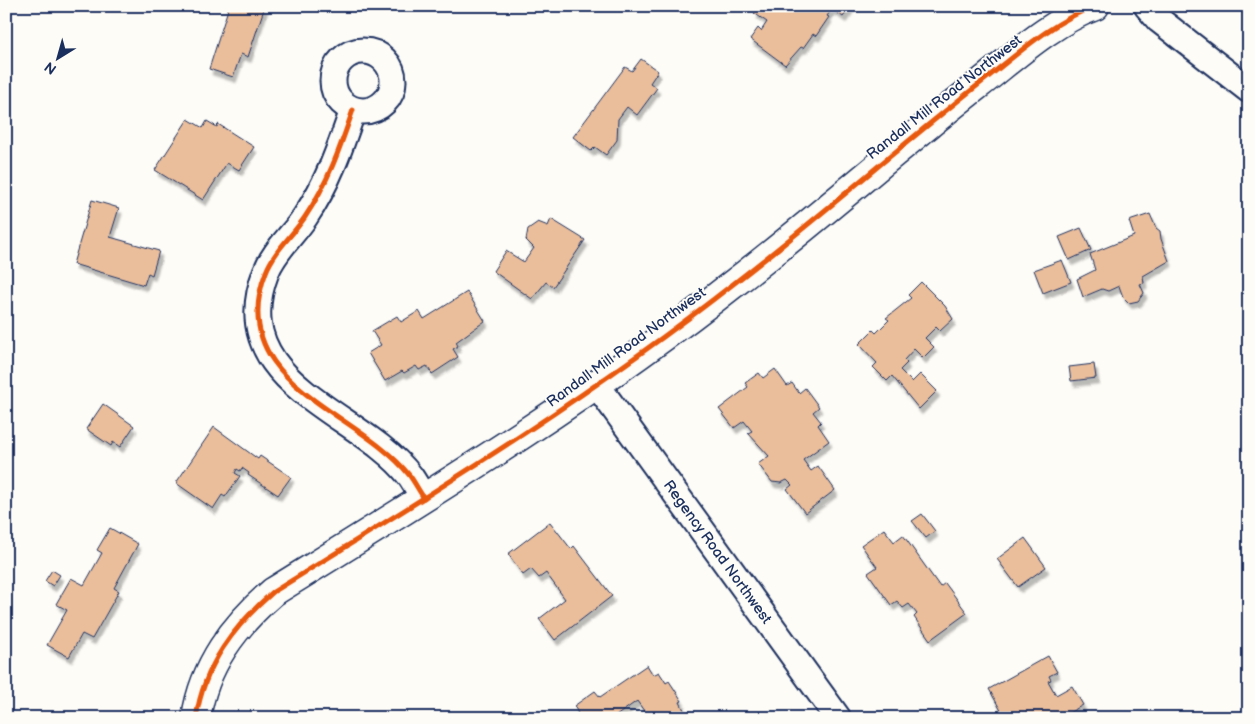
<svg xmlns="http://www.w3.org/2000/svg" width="1255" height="724" font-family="'Balsamiq Sans',sans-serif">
<defs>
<filter id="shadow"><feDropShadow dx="3" dy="5.5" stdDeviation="1" flood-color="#0004"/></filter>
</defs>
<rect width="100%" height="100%" fill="#fdfcf7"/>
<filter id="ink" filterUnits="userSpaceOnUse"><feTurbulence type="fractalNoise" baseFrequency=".02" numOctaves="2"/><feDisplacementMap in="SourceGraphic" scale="10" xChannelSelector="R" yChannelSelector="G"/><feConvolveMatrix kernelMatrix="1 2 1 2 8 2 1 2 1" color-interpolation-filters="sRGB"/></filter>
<g filter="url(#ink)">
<g fill="#ebbe9b" stroke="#1b2f5e" filter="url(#shadow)">
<polygon points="229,6 265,6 248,57 241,54 233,77 209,69"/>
<polygon points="759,6 851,6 843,17 832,9 827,16 829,17 816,36 813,34 803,48 801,47 785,65 750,39 758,28 761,31 767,22 754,13"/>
<polygon points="641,59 658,71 650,83 657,88 637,115 627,107 618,119 617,140 606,155 595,147 591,151 573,137 625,67 632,71"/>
<polygon points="188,119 203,128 207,121 217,127 218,124 254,147 239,170 227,163 203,200 155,170"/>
<polygon points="92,200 119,208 110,237 159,251 152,275 148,273 144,285 73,264"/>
<polygon points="1150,214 1156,228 1160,231 1161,239 1169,261 1143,276 1144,283 1140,284 1144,293 1138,301 1129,303 1123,297 1119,286 1108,291 1102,289 1083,297 1077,279 1095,270 1090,254 1134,236 1129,221"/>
<polygon points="551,219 585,240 553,287 546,282 532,299 493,271 506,251 524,262 534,248 526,240 528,229 538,222 548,226"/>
<polygon points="1081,228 1091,250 1069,260 1059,237"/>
<polygon points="1062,260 1071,282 1043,293 1034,270"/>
<polygon points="921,282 945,306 953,319 940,331 936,327 925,338 934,347 923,358 914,349 904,360 907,363 900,370 912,382 920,374 937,391 919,409 892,376 887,381 873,367 877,363 859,344 873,330 876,333 889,320 886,318 911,298 908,295"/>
<polygon points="467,292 485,321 456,342 458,346 453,349 458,357 432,374 427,366 419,370 416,366 404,373 402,371 385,381 368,353 381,345 372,331 397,316 401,322 419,311 424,319"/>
<polygon points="1094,364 1096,378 1071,381 1069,367"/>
<polygon points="775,369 787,386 792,383 799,393 805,388 819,407 813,412 821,422 818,425 829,441 803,460 811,471 818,466 835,490 805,513 787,489 792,485 787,480 781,483 772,482 758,464 769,456 748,433 752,431 744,421 734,428 719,409 748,387 745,383 759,373 763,378"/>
<polygon points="103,404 134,426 120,447 113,442 111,446 86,429"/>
<polygon points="214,427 258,459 260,456 291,477 278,495 248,475 249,473 242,468 240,471 237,469 235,473 240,476 225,497 222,495 213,509 176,483"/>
<polygon points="922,514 935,531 926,538 912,521"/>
<polygon points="550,522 571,549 574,546 612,596 555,640 539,619 565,599 546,573 539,578 531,569 523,575 508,554"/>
<polygon points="110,528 138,544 114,588 119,591 92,639 82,634 69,657 47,645 67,610 56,604 71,578 84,585 102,553 97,550"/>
<polygon points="884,529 894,542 903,535 940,587 945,583 967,613 930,640 914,617 917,614 909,604 903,608 897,601 891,605 868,573 877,567 861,545"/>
<polygon points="1025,538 1046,567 1018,587 997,559"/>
<polygon points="52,570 60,575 53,586 45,581"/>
<polygon points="1048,656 1057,672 1049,676 1051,680 1048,681 1056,695 1072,686 1083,705 1060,718 1005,718 989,689"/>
<polygon points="647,665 653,675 659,672 666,683 669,681 682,701 680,702 685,712 678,718 649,718 637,701 616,716 617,718 571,718 578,713 574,706 595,691 600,697"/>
</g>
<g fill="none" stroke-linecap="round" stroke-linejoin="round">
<g stroke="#1b2f5e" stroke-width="29">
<g id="minor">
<polyline points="1147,6 1159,20 1249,90"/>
<circle cx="363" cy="81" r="30"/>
<path d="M353 110C340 148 328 183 305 217 293 235 274 251 266 272 223 384 359 410 410 476 415 483 419 491 424 498"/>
<path id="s1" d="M597 385 838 718"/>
</g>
</g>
<g stroke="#1b2f5e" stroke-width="31">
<path id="tertiary" d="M196 718C204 665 234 626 273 592 431 494 590 397 737 281 819 218 896 149 978 85 1014 57 1051 22 1095 6"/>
</g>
<use href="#minor" stroke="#fdfcf7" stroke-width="25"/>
<use href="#tertiary" stroke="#fdfcf7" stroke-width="28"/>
<g stroke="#fdfcf7" stroke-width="8">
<g id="cycleway">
<path d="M353 110C340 148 328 183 305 217 293 235 274 251 266 272 223 384 359 410 410 476 415 483 419 491 424 498"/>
<path d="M196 718C204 665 234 626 273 592 431 494 590 397 737 281 819 218 896 149 978 85 1014 57 1051 22 1095 6"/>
</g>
</g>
<use href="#cycleway" stroke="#e8590c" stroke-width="5"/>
</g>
</g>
<g text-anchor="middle" stroke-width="4" stroke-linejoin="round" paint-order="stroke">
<g font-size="15" fill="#1b2f5e" stroke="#fdfcf7">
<text transform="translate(944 97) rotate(-38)" y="5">Randall Mill Road Northwest</text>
<text transform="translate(626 347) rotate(-36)" y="5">Randall Mill Road Northwest</text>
<text dy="5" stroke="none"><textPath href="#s1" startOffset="206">Regency Road Northwest</textPath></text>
</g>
</g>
<rect width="1255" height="724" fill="none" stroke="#fdfcf7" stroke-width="25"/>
<rect x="12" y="12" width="1230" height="699" fill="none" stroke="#1b2f5e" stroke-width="2" filter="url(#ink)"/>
<g transform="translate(58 58) rotate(217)" stroke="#fdfcf7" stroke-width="4" paint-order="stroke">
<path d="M0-4L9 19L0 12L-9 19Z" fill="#1b2f5e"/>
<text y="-8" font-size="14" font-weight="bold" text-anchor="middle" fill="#1b2f5e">N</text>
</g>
</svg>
